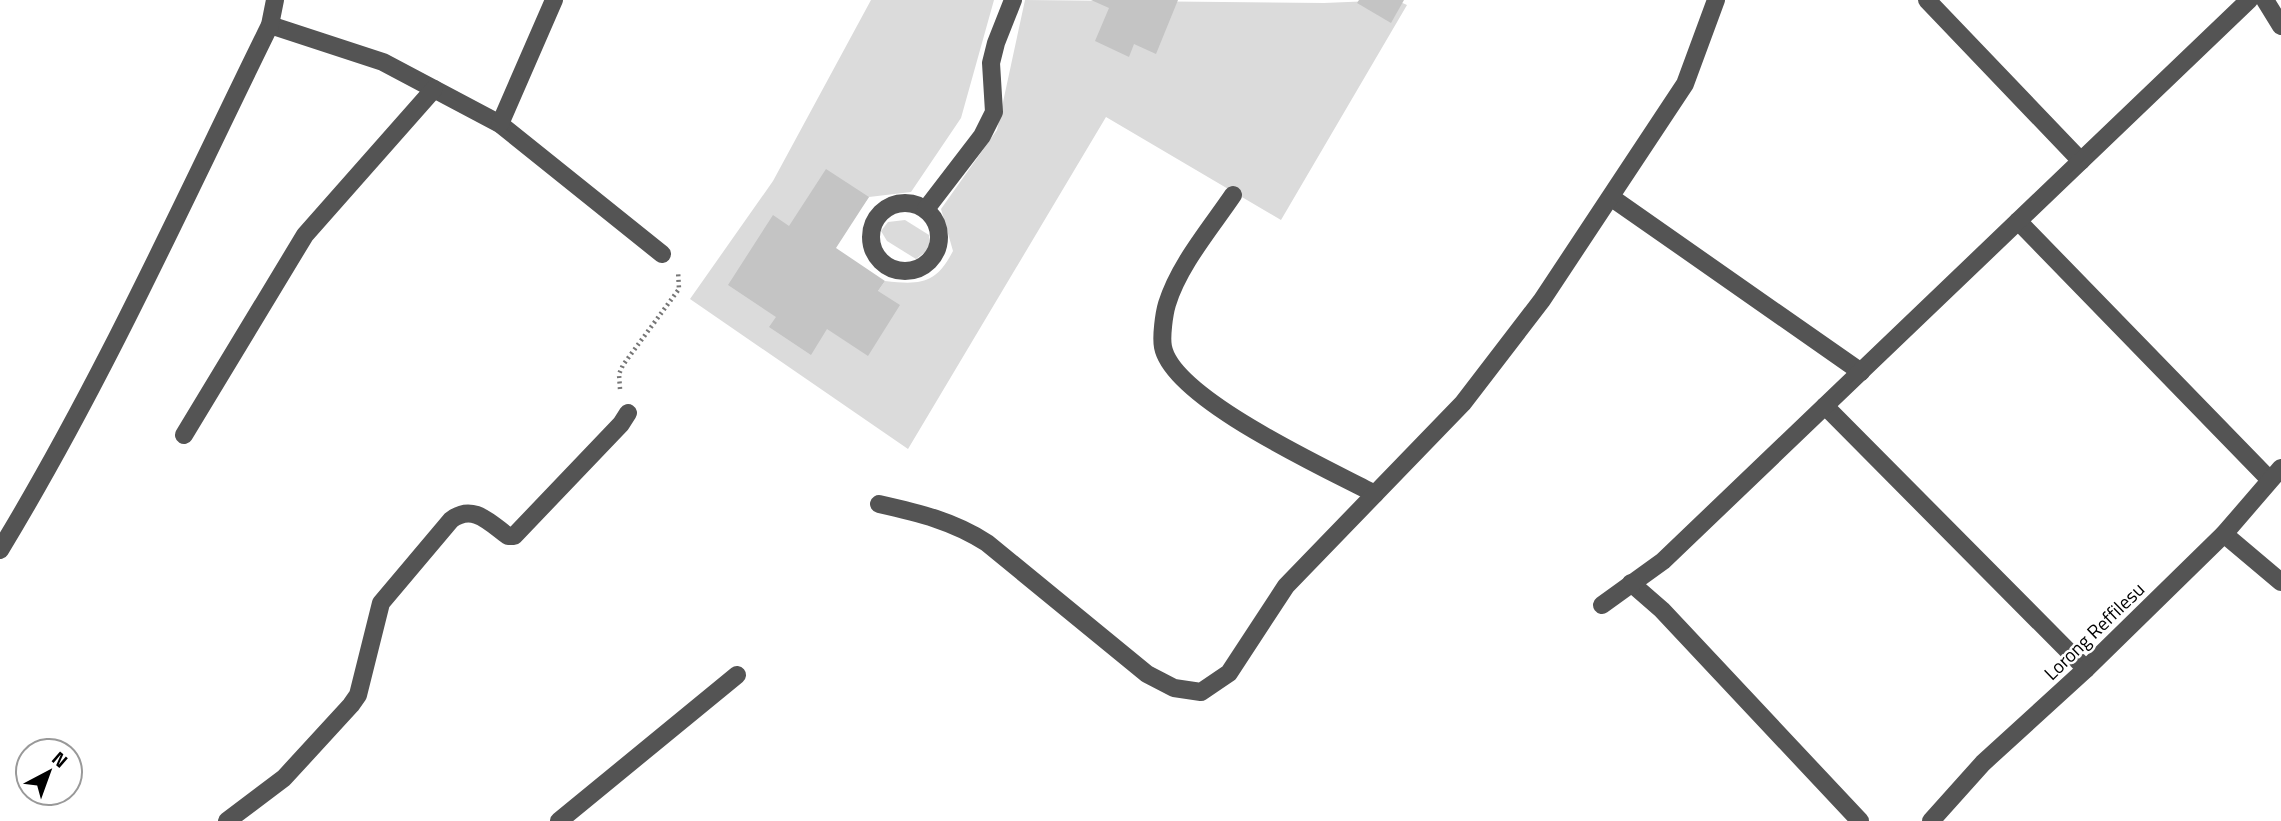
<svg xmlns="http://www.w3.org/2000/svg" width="2281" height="821" font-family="'Titillium Web',sans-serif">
<rect width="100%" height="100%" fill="#fff"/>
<g fill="#dbdbdb">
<path d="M871 0H994L961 118 911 192 869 197 814 274 878 291 885 281C921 285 936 284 953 251L941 209 997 130 1025 0 1324 3 1396 0 1407 5 1281 220 1106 117 908 449 690 299 773 181Z"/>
<polygon points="905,220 929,235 929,249 916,259 887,241 881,231 888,222"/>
</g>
<g fill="#c4c4c4">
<polygon points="1091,0 1178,0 1156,54 1134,44 1129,57 1095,41 1109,8"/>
<polygon points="1359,0 1404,0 1391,23 1357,3"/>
<polygon points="826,169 869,197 836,248 885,281 878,291 900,305 868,356 827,329 811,355 769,327 776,317 728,285 773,215 789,226"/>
</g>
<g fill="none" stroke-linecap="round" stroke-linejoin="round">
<polyline stroke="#767676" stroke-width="4.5" stroke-dasharray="2 3.5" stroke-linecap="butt" points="620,389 619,374 623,365 679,289 678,271"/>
<g stroke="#545454" stroke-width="18">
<polyline points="1927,0 2081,161"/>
<polyline points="2265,0 2281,26"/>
<polyline points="270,25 383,62 500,124 662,254"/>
<polyline points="500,124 554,0"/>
<path d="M1233 195C1210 229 1179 265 1167 304 1164 314 1161 337 1163 347 1173 399 1328 469 1375 494"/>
<polyline points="1612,198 1861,372"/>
<circle cx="905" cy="237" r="34"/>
<polyline points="926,209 982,136 994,112 991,63 996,43 1013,0"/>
<polyline points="2018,221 2269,479"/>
<polyline points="1825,406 2086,669"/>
<polyline points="184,435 305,235 434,89"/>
<path d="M879 504C919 513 953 521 987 543L1147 674 1174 688 1201 692 1229 673 1286 586 1463 403 1542 300 1685 84 1716 0"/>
<polyline points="2224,534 2281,582"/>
<path d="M0 550C102 382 183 202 270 25L275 0"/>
<polyline points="1631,583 1662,610 1860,821"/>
<polyline points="1602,605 1663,561 2249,0"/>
<path d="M227 821 284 778 351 705 358 695 381 603 451 520C473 503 490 523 508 536H514L621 424 628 413"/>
<polyline points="559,821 737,675"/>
<polyline points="1931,821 1983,763 2086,669 2224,534 2281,468"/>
</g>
</g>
<g text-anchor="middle" stroke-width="5" stroke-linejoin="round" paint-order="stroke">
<g font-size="19" fill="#000" stroke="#fff">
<text transform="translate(2094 631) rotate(-44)" y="7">Lorong Reffilesu</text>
</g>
</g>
<g transform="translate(49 772) rotate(41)"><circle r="33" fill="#ffffff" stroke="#999999" stroke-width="2"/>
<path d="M0-5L12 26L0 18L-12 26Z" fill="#000000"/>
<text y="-10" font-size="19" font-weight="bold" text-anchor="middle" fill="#000000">N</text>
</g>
</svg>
